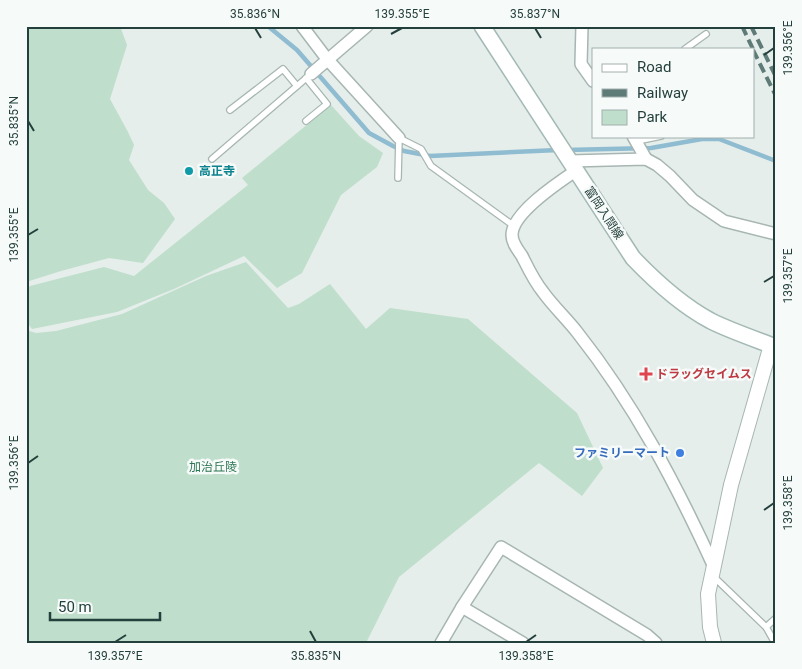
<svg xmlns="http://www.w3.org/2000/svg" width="802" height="669" font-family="Roboto,'Noto Sans JP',sans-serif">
<rect width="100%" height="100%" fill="#e5eeeb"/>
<g fill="#bfdecc">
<polygon points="26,26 120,26 127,45 110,99 128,132 134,145 129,160 148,190 164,203 175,219 143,263 109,258 61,271 26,282"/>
<polygon points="331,105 359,136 383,153 377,167 341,195 302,273 277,288 244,256 174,289 117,312 32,329 26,321 26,291 30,286 104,267 134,276 248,185 242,178"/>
<polygon points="246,262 288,308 299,304 330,284 366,329 390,308 468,319 577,413 603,468 582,496 539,463 399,577 366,643 26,643 26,330 36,333 56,331 122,314 206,276"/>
</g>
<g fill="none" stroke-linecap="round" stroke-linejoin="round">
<g stroke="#8fbcd1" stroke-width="4.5">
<polyline points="266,26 269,27 297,50 369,133 393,146 404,151 430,156 558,150"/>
<polyline points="566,150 651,148 702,139 719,139 776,161"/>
</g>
<g stroke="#a7b6b3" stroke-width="8">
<g id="service">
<polyline points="685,49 706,34"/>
<polyline points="306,78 327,104 306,121"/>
<polyline points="230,110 283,69 297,86 311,74"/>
<polyline points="637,141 661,136"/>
<polyline points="212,159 297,86"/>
<polyline points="398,178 399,138 421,149 431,166 514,226"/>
<polyline points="714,577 766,627 775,643"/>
<polyline points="766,627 776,618"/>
</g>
</g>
<g stroke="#a7b6b3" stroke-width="14">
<g id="minor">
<polyline points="302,26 327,59 399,138"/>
<polyline points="582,26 581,64 593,81"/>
<polyline points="311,74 367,26"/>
<polyline points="633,136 646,159"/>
<polyline points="570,161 646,159 657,165 670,176 693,200 724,221 776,234"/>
<path d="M577 170C559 182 512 213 512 235 512 243 518 250 522 256 528 268 534 281 543 292 553 306 566 318 577 332 634 404 676 484 714 567"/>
<polyline points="462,607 523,643"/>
<polyline points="441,643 462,607 501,547 647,635 656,643"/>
</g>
</g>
<g stroke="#a7b6b3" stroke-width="16">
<polyline id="tertiary" points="714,643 710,627 708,594 731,485 771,345"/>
</g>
<g stroke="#a3b9b5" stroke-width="18">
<path id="secondary" d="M482 26 633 258C656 282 681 305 711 321 731 331 755 339 776 347"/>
</g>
<use href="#service" stroke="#fff" stroke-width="5.5"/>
<use href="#minor" stroke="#fff" stroke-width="11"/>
<use href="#tertiary" stroke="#fff" stroke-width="14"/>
<use href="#secondary" stroke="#fff" stroke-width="15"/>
<g stroke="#5f7b78" stroke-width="4" stroke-dasharray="10 5" stroke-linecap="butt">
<polyline points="742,26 753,49"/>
<polyline points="751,26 776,77"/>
<polyline points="753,50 776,96"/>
</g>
</g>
<path fill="none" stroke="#24403c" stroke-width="2" d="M255 28 261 38M535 28 541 38M391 34 402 28M764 55 774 48M28 121 34 131M28 235 38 229M764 282 774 276M28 463 38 456M764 510 774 503M310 631 316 642M115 642 126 635M526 642 536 635"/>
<circle fill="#0f9aa8" stroke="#f6faf9" stroke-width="2" cx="189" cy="171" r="5"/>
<path fill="#e0444e" stroke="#f6faf9" stroke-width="2" d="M643.5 366.5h5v5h5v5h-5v5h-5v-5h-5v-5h5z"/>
<circle fill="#3f7fe0" stroke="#f6faf9" stroke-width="2" cx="680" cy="453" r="5"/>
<g text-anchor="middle" stroke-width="5" stroke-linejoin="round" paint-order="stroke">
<g font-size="12" font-weight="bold" fill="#0d838f" stroke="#f6faf9" text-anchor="start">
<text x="199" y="175">高正寺</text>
</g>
<g font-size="12" fill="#24403c" stroke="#f6faf9">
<text transform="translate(604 213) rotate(57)" y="4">富岡入間線</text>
</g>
<g font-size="12" font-weight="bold" fill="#be3a42" stroke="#f6faf9" text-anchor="start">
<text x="656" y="378">ドラッグセイムス</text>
</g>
<g font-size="12" font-weight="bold" fill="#366cbe" stroke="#f6faf9" text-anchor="end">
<text x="670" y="457">ファミリーマート</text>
</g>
<g font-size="12" fill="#2f7655" stroke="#f6faf9">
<text x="213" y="471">加治丘陵</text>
</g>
</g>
<rect width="802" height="669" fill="none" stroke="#f6faf9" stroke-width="55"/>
<rect x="592" y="48" width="162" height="90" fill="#f6faf9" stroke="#a2b0ad"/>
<rect x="602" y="64" width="25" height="8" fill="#ffffff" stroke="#a2b0ad"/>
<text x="637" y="72" font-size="15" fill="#24403c">Road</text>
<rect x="602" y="89" width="25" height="8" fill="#5f7b78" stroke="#a2b0ad"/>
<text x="637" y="98" font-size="15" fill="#24403c">Railway</text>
<rect x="602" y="110" width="25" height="15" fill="#bfdecc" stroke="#a2b0ad"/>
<text x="637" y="122" font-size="15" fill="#24403c">Park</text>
<path d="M50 612v8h110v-8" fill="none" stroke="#24403c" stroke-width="2.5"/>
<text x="58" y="612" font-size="15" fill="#24403c" stroke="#f6faf9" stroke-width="4" paint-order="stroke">50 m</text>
<rect x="28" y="28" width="746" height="614" fill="none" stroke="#24403c" stroke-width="2"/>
<g font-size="12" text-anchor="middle" fill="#24403c">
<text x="255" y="18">35.836°N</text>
<text x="402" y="18">139.355°E</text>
<text x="535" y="18">35.837°N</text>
<text transform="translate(788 48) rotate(-90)" y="4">139.356°E</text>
<text transform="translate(14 121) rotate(-90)" y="4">35.835°N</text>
<text transform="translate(14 235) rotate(-90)" y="4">139.355°E</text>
<text transform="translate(788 276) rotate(-90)" y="4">139.357°E</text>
<text transform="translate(14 463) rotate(-90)" y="4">139.356°E</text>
<text transform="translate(788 503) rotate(-90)" y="4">139.358°E</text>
<text x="115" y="660">139.357°E</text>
<text x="316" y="660">35.835°N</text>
<text x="526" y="660">139.358°E</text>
</g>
</svg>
